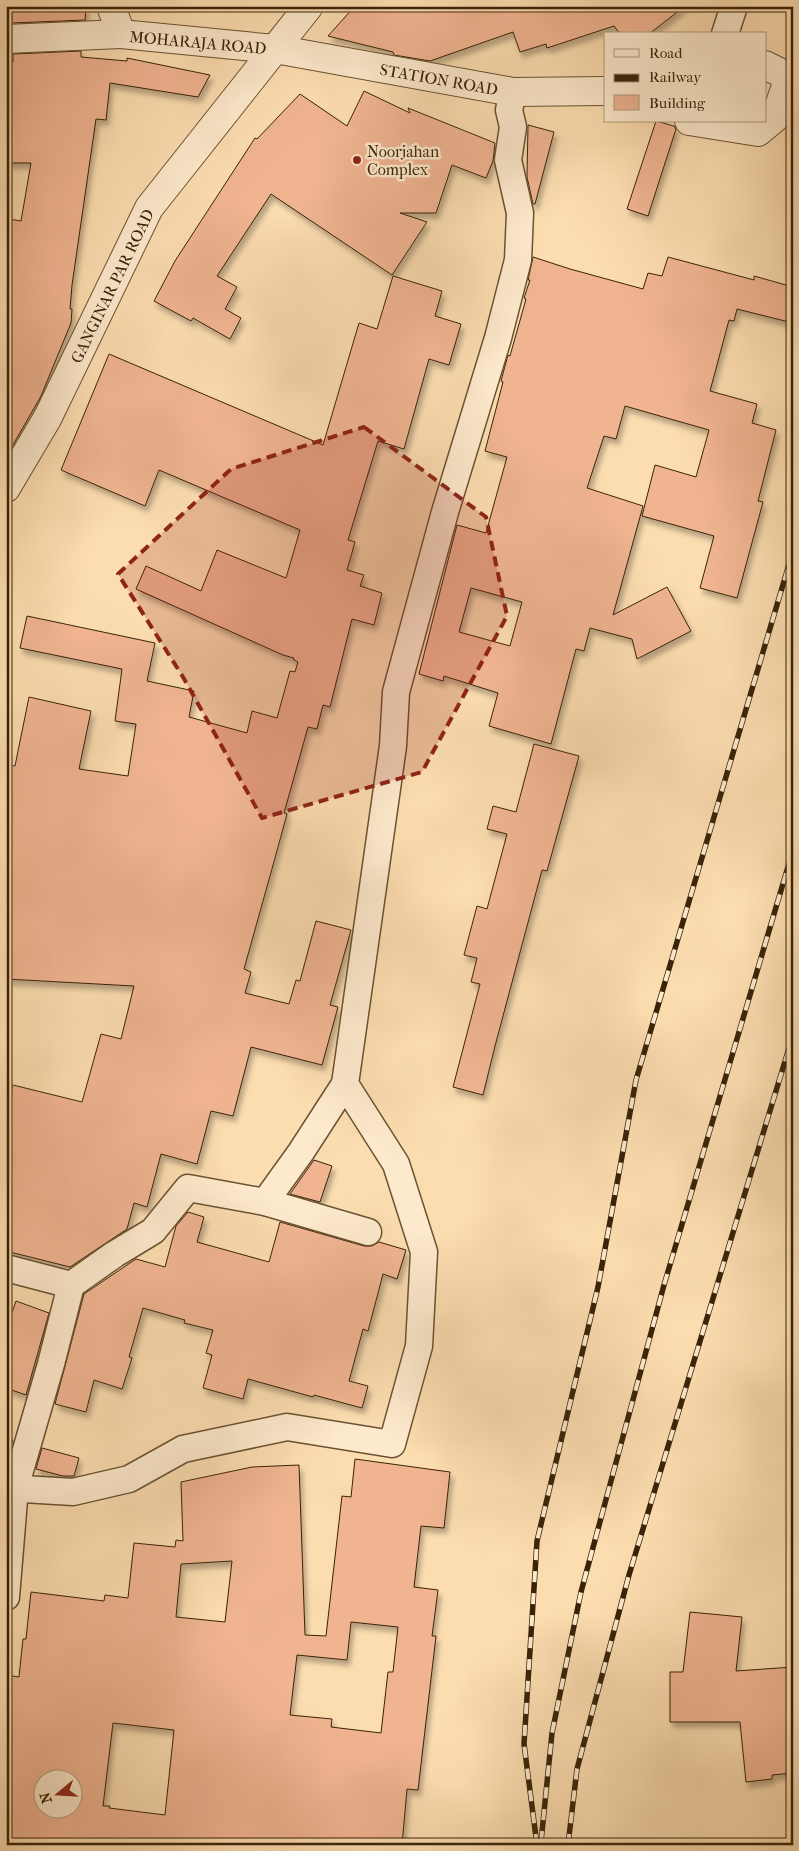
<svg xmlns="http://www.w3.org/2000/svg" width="799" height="1851" font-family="'IM FELL French Canon',serif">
<defs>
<filter id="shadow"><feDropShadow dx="3" dy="5.5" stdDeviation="2.5" flood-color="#0004"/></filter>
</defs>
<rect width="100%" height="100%" fill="#fcddb0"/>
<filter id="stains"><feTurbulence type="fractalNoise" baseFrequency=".004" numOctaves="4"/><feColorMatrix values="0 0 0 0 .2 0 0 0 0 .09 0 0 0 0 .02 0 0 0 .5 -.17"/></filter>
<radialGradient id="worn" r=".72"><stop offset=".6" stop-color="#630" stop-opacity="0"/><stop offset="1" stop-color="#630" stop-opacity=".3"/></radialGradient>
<g fill="#f0b491" stroke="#392308" fill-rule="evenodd" filter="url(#shadow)">
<polygon points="34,6 86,6 85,20 12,23 12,9 33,9"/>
<polygon points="355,6 685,6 649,34 620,34 614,26 547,48 546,44 520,52 513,32 430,61 394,55 393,52 328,36"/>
<polygon points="81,51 81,57 127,61 127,58 210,75 198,97 110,83 106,120 96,119 72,285 70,309 72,309 71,323 41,396 6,457 6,239 9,219 21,221 31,163 6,163 6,62 13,62 13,54"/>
<polygon points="364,91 410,113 408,108 495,143 493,161 486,178 452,165 436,213 400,213 427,222 392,275 271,194 217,276 237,287 225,309 241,318 230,339 193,318 191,321 154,301 175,261 255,138 257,139 300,94 347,126"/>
<polygon points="656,121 674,126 676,129 648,216 627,209"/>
<polygon points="528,125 554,132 535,204 533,204 527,177"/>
<path d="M533 257 570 269 643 289 648 273 662 276 668 257 754 280V276L793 287V323L737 309 734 321 729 320 710 391 757 404 752 423 776 430 758 501 763 502 737 598 700 588 714 536 642 516 655 465 696 477 709 430 625 406 616 439 604 436 587 488 643 506 613 615 667 587 691 631 637 659 632 639 590 628 584 651 576 649 551 744 489 726 498 693 444 676 443 681 419 674 457 525 486 533 507 457 485 451 503 382 501 381 508 355 510 356 526 299 524 298 530 280H528ZM471 588 522 602 510 646 459 632Z"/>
<polygon points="393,276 442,291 435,316 461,324 449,365 429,359 404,449 378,441 348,540 355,542 347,570 364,575 360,586 382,593 374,625 352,619 330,707 323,705 317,729 308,727 284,813 287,814 275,858 244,969 251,972 245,993 289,1004 296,980 300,981 316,921 351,930 330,1005 338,1007 322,1065 251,1047 233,1116 211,1111 197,1164 161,1154 147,1207 134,1203 127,1229 70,1267 6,1251 6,1114 13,1085 82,1102 101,1034 121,1039 134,986 6,979 6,764 15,766 29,697 91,711 79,769 128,776 136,724 115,721 122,669 20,648 27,616 155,643 147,681 194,691 189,717 247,733 252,711 277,718 290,671 295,672 298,662 293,659 294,658 283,655 136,589 146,566 201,591 217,550 286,578 300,530 159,470 145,506 61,470 109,354 323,445 359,323 377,329"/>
<polygon points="534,744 579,756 547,871 542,870 495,1046 483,1095 453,1087 480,984 471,982 477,958 464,955 477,906 487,909 507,834 487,829 493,806 516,812"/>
<polygon points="314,1160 332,1166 320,1202 290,1194"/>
<polygon points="188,1212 204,1217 197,1242 269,1262 280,1222 364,1246 372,1246 379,1242 406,1250 397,1279 383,1274 368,1331 363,1329 349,1381 368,1386 362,1408 314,1395 313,1397 248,1379 243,1399 203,1388 212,1355 206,1353 213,1330 184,1323 185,1320 143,1308 129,1357 132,1358 122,1389 94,1380 86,1412 55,1404 84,1294 136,1259 165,1267 176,1226"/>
<polygon points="16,1301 49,1313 26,1395 6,1388 6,1330"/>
<polygon points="6,1438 13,1440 7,1461 6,1461"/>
<polygon points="42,1448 79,1458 74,1476 63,1476 36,1469"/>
<path d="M355 1459 450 1472 444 1528 421 1526 414 1587 438 1590 432 1636H436L418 1790 407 1789 402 1845H290L242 1839V1845H6V1675L19 1677 23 1639H26L31 1592 104 1601 105 1595 128 1598 134 1543 175 1547 176 1540 183 1541 181 1482 252 1467 299 1465 305 1635 326 1636 342 1496 351 1497ZM232 1561 225 1622 176 1617 181 1564ZM351 1622 398 1627 393 1672H388L381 1733 331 1727 332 1719 290 1715 297 1655 347 1660ZM113 1723 174 1730 165 1815 109 1808 110 1806H103ZM42 1778H72V1808H42Z"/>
<polygon points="690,1612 742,1617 736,1671 793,1667 793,1773 772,1775 772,1779 746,1782 740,1722 670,1722 670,1672 683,1672"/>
</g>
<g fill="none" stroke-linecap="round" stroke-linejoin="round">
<g stroke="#6a5232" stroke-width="29">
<g id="minor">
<polyline points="725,34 734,6"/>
<polyline points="265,1202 301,1152 345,1084"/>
<polyline points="6,1268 71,1285"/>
<polyline points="6,1488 73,1492 129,1479 183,1449 287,1427 392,1444 419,1346 424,1252 396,1164 345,1084 393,746 396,692 445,512 498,338 518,260 520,213 508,160 513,127 509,110 513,92"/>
<polyline points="6,1597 15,1488 51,1364 71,1285 115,1254 153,1231 188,1188 265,1202 368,1232"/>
</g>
</g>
<g stroke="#6a5232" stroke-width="30">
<g id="tertiary">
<polyline points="111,6 121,34 275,49 513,92 605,91"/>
<polyline points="6,39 121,34"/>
<polyline points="689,121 758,132 775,118 789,77 765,65"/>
<polyline points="6,488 48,417 149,208 309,6"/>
</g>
</g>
<use href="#minor" stroke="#fde9cc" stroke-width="26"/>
<use href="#tertiary" stroke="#fde9cc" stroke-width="28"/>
<g stroke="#392308" stroke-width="5.5">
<g id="rail">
<polyline points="541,1842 552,1733 581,1592 664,1285 793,850"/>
<polyline points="537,1845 524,1744 537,1541 598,1287 636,1080 793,551"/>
<polyline points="568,1845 577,1769 629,1575 793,1035"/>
</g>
</g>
<use href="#rail" stroke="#fde9cc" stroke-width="4" stroke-dasharray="11" stroke-linecap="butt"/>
</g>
<path fill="#8f2418" fill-opacity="0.2" stroke="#8f2418" stroke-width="4" stroke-dasharray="10 6" stroke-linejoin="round" d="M364 427 486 517 507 616 422 772 262 818 183 677 118 574 231 469Z"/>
<circle fill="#8f2418" stroke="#fde9cc" stroke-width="2" cx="357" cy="160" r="5"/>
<g text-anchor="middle" stroke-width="5" stroke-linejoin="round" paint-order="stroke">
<g font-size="16" fill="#392308" stroke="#fde9cc">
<text transform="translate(198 42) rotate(5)" y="6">MOHARAJA ROAD</text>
<text transform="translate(439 79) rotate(10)" y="6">STATION ROAD</text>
<text transform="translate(112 286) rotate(-64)" y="6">GANGINAR PAR ROAD</text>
</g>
<g font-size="16" fill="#392308" stroke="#fde9cc" text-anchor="start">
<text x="367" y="157">Noorjahan<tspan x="367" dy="18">Complex</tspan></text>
</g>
</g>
<rect width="799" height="1851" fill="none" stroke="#fcddb0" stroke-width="25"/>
<rect x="8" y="8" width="784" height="1836" fill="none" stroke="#392308" stroke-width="2.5"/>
<rect x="12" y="12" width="774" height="1826" fill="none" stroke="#392308"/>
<rect x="604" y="32" width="162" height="90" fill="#fde9cc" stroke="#af9a7e"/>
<rect x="614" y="49" width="25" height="8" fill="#fde9cc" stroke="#af9a7e"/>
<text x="649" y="58" font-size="15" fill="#392308">Road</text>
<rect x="614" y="74" width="25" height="8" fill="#392308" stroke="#af9a7e"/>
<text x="649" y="82" font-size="15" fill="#392308">Railway</text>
<rect x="614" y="95" width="25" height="15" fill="#f0b491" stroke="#af9a7e"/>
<text x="649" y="108" font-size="15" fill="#392308">Building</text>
<g transform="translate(58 1794) rotate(252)"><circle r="24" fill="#fde9cc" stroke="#af9a7e"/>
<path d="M0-4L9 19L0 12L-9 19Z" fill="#8f2418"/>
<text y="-8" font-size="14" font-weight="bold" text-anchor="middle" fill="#392308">N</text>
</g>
<rect width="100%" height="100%" filter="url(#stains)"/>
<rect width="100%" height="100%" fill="url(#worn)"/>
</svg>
